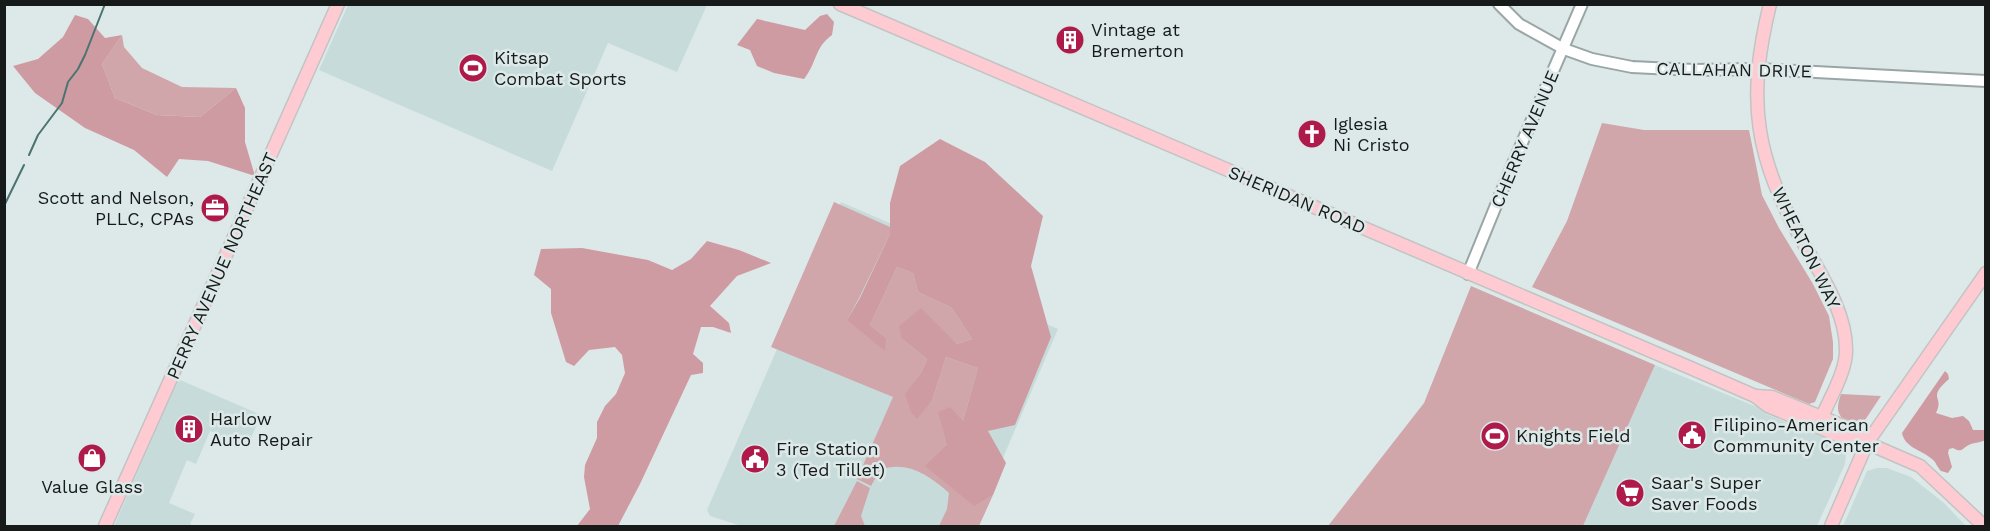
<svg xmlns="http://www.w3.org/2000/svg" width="1990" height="531" font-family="'Work Sans',sans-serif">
<rect width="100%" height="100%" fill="#dce9e8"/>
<g fill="#c7dcda">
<polygon points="348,5 348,4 707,5 677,72 608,43 552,171 319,70"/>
<polygon points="841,202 945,247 933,275 1058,329 974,526 741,526 710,516 707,510"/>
<polygon points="1655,365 1757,407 1766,414 1839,444 1846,455 1845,464 1817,526 1583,526"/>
<polygon points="178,379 261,415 247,447 210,431 196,464 187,460 169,503 195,514 190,524 194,526 114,526"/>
<polygon points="1877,468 1887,468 1911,477 1944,503 1966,526 1843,526 1867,471"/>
</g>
<g fill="#d0a6ab">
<polygon points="122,35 124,47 142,68 182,87 236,88 200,117 157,115 115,98 102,64"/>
<polygon points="1602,123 1644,130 1749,130 1762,195 1779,228 1813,284 1829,316 1833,342 1833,359 1815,402 1809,404 1532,287 1567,221"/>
<path d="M834 202 890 227V234L859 298 847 320 886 338 870 325 897 267 913 273 918 292 952 308 972 339 957 344 946 335 902 339 927 359 921 373 906 394 917 418 932 401 946 357 978 368 963 421 947 444 926 466 974 505 993 495 979 526H939L947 509 949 493C929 475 906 460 880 470L871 486 857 479 893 397 771 347Z"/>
<polygon points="1471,286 1655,365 1583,526 1328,526 1424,403"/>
<path d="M1841 394 1881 396 1865 420 1850 424C1836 416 1836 408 1841 394Z"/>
<polygon points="857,481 870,488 861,516 865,526 834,526"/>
</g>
<g fill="#cf9ba2">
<path d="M827 14 834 22 832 35C814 48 817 63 804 79L774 73 757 66 750 50 737 45 757 19 805 30 820 16Z"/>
<polygon points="75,15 88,19 105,38 122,35 102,64 115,98 157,115 200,117 236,88 245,108 245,142 255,176 208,161 179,159 167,177 134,150 85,128 35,93 13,66 38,59 63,37"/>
<polygon points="940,139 985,162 1043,216 1031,266 1051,337 1015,425 988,431 1006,463 993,495 974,506 925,466 947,444 938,412 950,407 963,421 978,368 946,357 932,401 917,419 911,412 905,394 921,373 927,359 902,339 899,326 921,308 957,344 972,339 952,308 918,292 913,273 897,267 870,325 886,338 885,351 847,320 860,298 890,234 890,203 900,166"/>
<polygon points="707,241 739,250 771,263 737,276 710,306 729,323 731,333 713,327 701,327 693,354 703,363 703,373 691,375 640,484 618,526 577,526 590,509 584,477 585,465 597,438 597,422 605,406 616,394 625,373 622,355 615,347 589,350 574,366 566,362 551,313 551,289 534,275 541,249 582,248 648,260 672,270 691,259"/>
<path d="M1945 371 1948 374 1949 379C1926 399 1945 396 1936 413L1952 418 1963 416 1969 421 1973 430H1986L1985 440C1980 443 1976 442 1971 444 1962 447 1963 454 1953 448L1949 449 1948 453 1952 467 1948 473 1941 471C1937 467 1936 462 1932 459 1922 450 1905 448 1902 433Z"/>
</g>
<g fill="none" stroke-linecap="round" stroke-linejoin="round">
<g stroke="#497472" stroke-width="2">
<polyline points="29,155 38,135 62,103 68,82 78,69 85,55 105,4"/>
<polyline points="4,206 24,165"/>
</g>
<g stroke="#9aa6a5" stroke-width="14">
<g id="minor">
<polyline points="1499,4 1519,24 1564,49 1592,59 1632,67 1694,70 1757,69 1986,81"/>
<polyline points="1468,274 1512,166 1582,4"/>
</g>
</g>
<g stroke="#c2c4c3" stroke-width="15">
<g id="major">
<polyline points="840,4 1693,369 1755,396 1768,406 1849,440 1867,443 1920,466 1984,526"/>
<path d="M1770 4C1746 102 1755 157 1804 244 1821 275 1846 312 1846 349 1847 370 1830 398 1822 417"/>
<polyline points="1755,396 1772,397 1853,430 1867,443"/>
<polyline points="105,526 338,4"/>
<polyline points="1831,526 1867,443 1986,273"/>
</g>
</g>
<use href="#minor" stroke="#fff" stroke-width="10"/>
<use href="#major" stroke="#ffcbd3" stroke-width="12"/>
</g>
<defs>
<g id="building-disc" transform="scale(1.5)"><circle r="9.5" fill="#ae1b4a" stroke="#dce9e8"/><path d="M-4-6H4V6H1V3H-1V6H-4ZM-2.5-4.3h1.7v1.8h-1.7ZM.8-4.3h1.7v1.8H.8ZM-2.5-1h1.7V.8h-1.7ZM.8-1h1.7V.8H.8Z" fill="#fff"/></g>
<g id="stadium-disc" transform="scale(1.5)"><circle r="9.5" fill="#ae1b4a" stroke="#dce9e8"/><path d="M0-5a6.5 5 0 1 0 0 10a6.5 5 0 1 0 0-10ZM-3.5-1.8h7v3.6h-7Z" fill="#fff"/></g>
<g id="church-disc" transform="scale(1.5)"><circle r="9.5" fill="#ae1b4a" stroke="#dce9e8"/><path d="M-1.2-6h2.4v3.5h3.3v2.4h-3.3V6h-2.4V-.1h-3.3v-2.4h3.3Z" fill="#fff"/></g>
<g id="office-disc" transform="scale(1.5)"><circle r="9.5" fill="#ae1b4a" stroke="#dce9e8"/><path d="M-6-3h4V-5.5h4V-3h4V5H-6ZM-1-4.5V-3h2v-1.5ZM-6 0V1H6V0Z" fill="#fff"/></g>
<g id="civic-disc" transform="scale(1.5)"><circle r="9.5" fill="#ae1b4a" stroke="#dce9e8"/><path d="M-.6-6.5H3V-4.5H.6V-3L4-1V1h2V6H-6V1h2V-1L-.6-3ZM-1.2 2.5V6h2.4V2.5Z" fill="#fff"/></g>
<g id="shop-disc" transform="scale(1.5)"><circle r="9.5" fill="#ae1b4a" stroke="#dce9e8"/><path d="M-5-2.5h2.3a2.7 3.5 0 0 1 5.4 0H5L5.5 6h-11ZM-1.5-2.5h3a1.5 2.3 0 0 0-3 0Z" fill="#fff"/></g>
<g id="supermarket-disc" transform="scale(1.5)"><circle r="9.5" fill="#ae1b4a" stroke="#dce9e8"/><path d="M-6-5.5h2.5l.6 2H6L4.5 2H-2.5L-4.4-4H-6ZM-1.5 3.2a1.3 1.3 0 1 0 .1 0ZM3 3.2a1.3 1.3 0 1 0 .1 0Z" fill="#fff"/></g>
</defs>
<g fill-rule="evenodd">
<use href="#building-disc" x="1070" y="40"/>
<use href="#stadium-disc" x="473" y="68"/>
<use href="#church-disc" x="1312" y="134"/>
<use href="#office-disc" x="215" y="208"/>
<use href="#building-disc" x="189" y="429"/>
<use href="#civic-disc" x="1692" y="435"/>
<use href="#stadium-disc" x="1495" y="436"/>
<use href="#shop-disc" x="92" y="458"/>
<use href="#civic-disc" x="755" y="459"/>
<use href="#supermarket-disc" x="1630" y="493"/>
</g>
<g text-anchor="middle" stroke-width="5" stroke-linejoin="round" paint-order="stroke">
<g font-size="18" fill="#161b1a" stroke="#dce9e8" text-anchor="start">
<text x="1091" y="36">Vintage at<tspan x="1091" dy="21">Bremerton</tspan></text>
<text x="494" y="64">Kitsap<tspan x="494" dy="21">Combat Sports</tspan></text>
<text x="1333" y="130">Iglesia<tspan x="1333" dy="21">Ni Cristo</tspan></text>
<text x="194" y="204" text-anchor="end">Scott and Nelson,<tspan x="194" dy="21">PLLC, CPAs</tspan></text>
<text x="210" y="425">Harlow<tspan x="210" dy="21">Auto Repair</tspan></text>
<text x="1713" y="431">Filipino-American<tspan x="1713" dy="21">Community Center</tspan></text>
<text x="1516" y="442">Knights Field</text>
<text x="776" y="455">Fire Station<tspan x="776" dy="21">3 (Ted Tillet)</tspan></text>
<text x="1651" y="489">Saar's Super<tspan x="1651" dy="21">Saver Foods</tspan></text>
<text x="92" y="493" text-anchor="middle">Value Glass</text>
</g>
<g font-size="18" fill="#161b1a" stroke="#dce9e8">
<text transform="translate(1734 70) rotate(1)" y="6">CALLAHAN DRIVE</text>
<text transform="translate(1525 139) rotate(-67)" y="6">CHERRY AVENUE</text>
<text transform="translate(1297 200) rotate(23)" y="6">SHERIDAN ROAD</text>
<text transform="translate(1806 248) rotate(64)" y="6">WHEATON WAY</text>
<text transform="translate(222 266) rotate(-66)" y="6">PERRY AVENUE NORTHEAST</text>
</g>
</g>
<rect width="1990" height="531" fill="none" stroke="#161b1a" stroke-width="12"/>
</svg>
